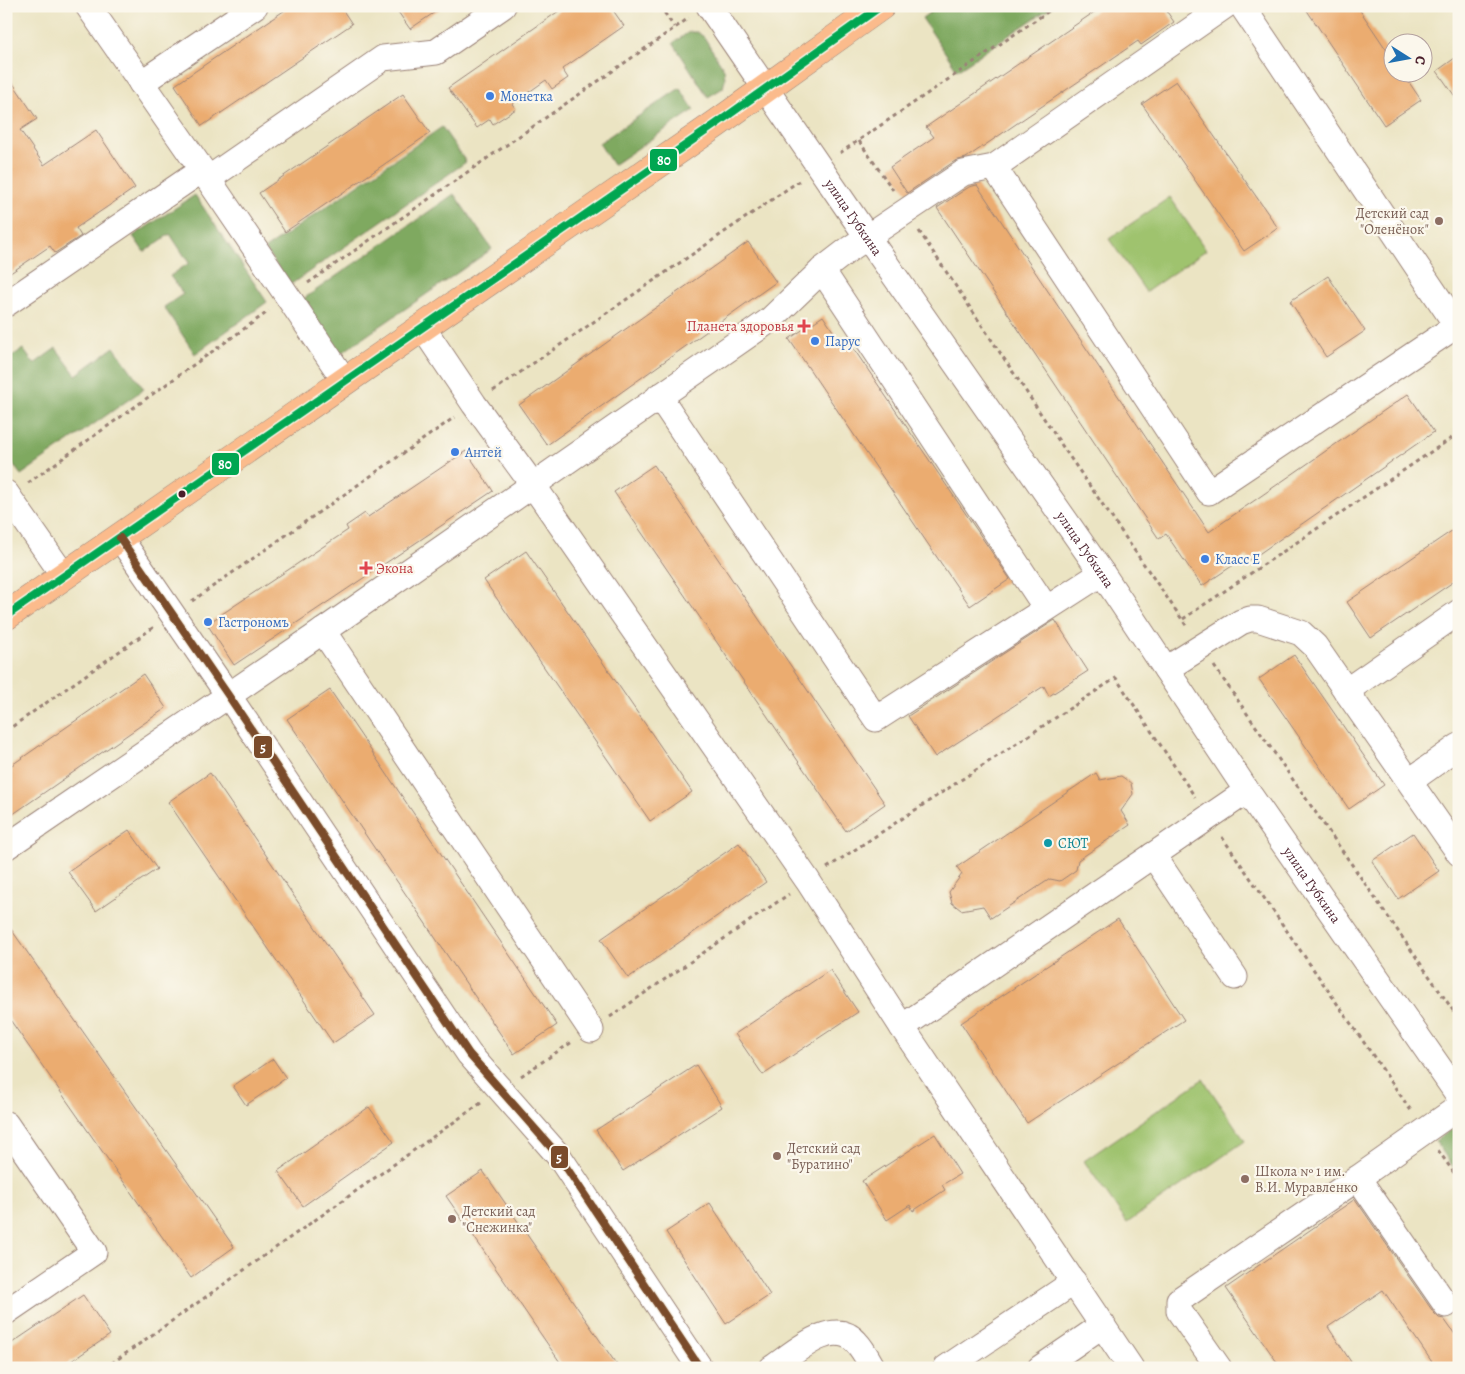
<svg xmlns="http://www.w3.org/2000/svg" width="1465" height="1374" font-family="Alegreya,serif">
<rect width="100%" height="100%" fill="#fbf7ec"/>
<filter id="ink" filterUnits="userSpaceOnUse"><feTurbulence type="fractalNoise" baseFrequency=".02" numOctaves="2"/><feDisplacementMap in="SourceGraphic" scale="10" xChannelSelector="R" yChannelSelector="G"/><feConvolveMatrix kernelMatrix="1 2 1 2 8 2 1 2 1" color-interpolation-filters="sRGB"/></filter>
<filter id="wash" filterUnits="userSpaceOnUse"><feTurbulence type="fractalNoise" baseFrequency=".0096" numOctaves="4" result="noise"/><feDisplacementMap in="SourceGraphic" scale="20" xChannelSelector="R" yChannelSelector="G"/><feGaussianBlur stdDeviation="1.12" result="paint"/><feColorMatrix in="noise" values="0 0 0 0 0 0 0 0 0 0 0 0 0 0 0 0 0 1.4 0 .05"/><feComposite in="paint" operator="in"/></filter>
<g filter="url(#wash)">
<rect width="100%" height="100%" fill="#ebe4c3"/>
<g fill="#9fc36e" stroke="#74714c">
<polygon points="1170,197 1206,250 1146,292 1109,239"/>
<polygon points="1203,1079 1245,1141 1127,1223 1084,1161"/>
</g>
<g fill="#7fa961" stroke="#646446">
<polygon points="939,6 1053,6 957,70 922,18"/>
<polygon points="689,32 697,32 704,37 724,69 725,79 723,88 708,97 673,43"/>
<polygon points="680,88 694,110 613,165 599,143"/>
<polygon points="442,127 466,162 290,285 265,249"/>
<polygon points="454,194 492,249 337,356 299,302"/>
<polygon points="195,195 267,302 195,354 164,307 183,294 170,276 189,263 170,234 144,252 133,236"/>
<polygon points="114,347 144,389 21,475 6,455 6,360 23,349 34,364 56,348 76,375"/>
<polygon points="1454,1128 1459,1134 1459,1175 1435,1141"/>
</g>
<g id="blocks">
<g fill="#ebac70">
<polygon points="291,6 340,6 352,24 202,126 175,85"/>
<polygon points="394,6 444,6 410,29"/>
<polygon points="566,6 610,6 624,26 562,69 568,78 552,89 546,80 512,104 516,109 493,124 490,119 477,128 448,88"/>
<polygon points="1103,6 1163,6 1174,22 1141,45 1138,41 966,158 955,161 907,193 890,167 934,137 926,127"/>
<polygon points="1304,6 1357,6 1392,58 1392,72 1402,72 1421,100 1384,125"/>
<polygon points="1459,55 1459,102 1437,71"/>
<polygon points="6,73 37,119 20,130 44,165 96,130 135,188 76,228 81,236 55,253 50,246 6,276"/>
<polygon points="1176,81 1278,228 1244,251 1142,104"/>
<polygon points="403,94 430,133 285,232 259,193"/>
<polygon points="977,185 1209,532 1408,394 1434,432 1250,560 1247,556 1202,586 1166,534 1159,539 937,208 969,187"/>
<polygon points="748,242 776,282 547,445 519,405"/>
<polygon points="1328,276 1365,331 1326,357 1290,301"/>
<polygon points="823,316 841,343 847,339 1010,579 970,606 789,339"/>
<polygon points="466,451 493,491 234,665 207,624 348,530 346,526 365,513 368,517"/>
<polygon points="654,465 885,804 846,831 614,492"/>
<polygon points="1459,526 1459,578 1371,638 1347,602"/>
<polygon points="526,551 692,792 650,821 484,580"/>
<polygon points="1055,620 1088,671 1049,696 1044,686 935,757 908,716"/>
<polygon points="1294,655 1384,785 1349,809 1259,679"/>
<polygon points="143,674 166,708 6,819 6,769"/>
<polygon points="330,690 557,1025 514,1054 287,719"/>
<polygon points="210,773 375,1015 333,1043 168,802"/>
<polygon points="1096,773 1100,780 1121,776 1131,783 1133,794 1121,811 1130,825 1078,860 1076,870 1060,881 1050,879 991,918 983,906 961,910 952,903 949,892 962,874 957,867"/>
<polygon points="129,830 157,869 96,911 68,872"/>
<polygon points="1413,833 1439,871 1398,899 1372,861"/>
<polygon points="739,843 766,882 628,978 601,939"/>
<polygon points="1118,919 1184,1020 1027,1123 961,1023"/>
<polygon points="6,922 234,1247 191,1278 6,1014"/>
<polygon points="830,970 858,1012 763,1075 735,1034"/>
<polygon points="273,1059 286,1078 246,1105 233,1086"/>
<polygon points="696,1065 722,1107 623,1171 596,1130"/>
<polygon points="369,1107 394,1142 303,1206 278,1171"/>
<polygon points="935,1134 960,1174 942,1185 945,1190 913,1211 910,1205 887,1220 862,1181"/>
<polygon points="483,1171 619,1368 564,1368 446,1196"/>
<polygon points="1355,1199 1434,1313 1439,1318 1444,1319 1459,1340 1459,1368 1436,1368 1383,1290 1328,1327 1355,1368 1281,1368 1226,1288"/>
<polygon points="710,1203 770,1295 726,1324 666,1232"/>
<polygon points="83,1295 110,1335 61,1368 6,1368 6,1347"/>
</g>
</g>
</g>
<g filter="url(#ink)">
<use href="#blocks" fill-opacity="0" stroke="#9a8277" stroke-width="1"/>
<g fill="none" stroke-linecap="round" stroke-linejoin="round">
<g stroke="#9a8277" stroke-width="27">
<g id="minor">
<polyline points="88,6 202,170 345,381"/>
<path id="s1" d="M709 6 868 238 1102 573 1247 791 1459 1096"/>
<polyline points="1242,6 1459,329"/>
<polyline points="141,83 255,6"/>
<polyline points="994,167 1209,492 1456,326"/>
<polyline points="208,179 383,58 436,52 503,6"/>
<polyline points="822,270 1046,608"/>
<polyline points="6,304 202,170"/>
<polyline points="423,328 474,404 533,485 808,881 902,1027 1247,791"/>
<polyline points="659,396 876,719 1102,573"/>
<polyline points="6,493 64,576"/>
<polyline points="120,538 228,695 469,1054 558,1155 700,1368"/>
<polyline points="323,631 591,1030"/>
<polyline points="1166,669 1241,622 1250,619 1258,619 1301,633 1315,646 1459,853"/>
<polyline points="1346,691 1459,612"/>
<polyline points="1410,781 1459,746"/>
<polyline points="6,847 323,631 770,320 822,270 848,250 963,173 994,167 1225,6"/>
<polyline points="1153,855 1235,977"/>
<polyline points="902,1027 1131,1368"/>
<polyline points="6,1124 94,1252 6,1312"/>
<polyline points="1358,1178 1459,1107"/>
<path d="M772 1368C793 1354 833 1316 856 1342 863 1349 868 1359 873 1368"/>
<polyline points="946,1368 1074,1282"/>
<polyline points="1040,1368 1103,1325"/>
<polyline points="1219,1368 1179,1311 1179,1300 1358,1178 1446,1305"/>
</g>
</g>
<g stroke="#9a8277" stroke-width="29">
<polyline id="major" points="6,616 716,124 881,6"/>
</g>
<g stroke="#9a8277" stroke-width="3" stroke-dasharray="4 4" stroke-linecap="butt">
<polyline points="660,6 674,27"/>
<polyline points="859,141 893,190"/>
<polyline points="840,153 1056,6"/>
<polyline points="919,231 1065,450 1188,628"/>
<polyline points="308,283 689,18"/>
<polyline points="493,391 799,181"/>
<polyline points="28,483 269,311"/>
<polyline points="192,601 455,417"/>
<polyline points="1183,619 1459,433"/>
<polyline points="1214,666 1459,1019"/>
<polyline points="6,731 154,627"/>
<polyline points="1222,837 1412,1112"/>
<polyline points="827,868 1116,678 1195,797"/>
<polyline points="610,1017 789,894"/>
<polyline points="521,1076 572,1042"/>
<polyline points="1438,1150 1459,1180"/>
<polyline points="105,1368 481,1103"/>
</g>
<use href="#minor" stroke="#fff" stroke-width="25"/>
<use href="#major" stroke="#fbbb8c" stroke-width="28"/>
<g stroke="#fbf7ec" stroke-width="11">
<polyline id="bus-1" points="6,616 716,124 881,6"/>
</g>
<g stroke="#fbf7ec" stroke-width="11">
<polyline id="bus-2" points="120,538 228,695 469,1054 558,1155 700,1368"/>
</g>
<use href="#bus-1" stroke="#00a651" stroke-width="8"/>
<use href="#bus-2" stroke="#7a4b2a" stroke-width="8"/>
</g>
</g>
<g fill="#3f7fe0" stroke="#fbf7ec" stroke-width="2">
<circle cx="490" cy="96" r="5"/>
<circle cx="815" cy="341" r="5"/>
<circle cx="455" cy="452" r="5"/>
<circle cx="1205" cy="559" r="5"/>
<circle cx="208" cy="622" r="5"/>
</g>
<g fill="#8d6e63" stroke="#fbf7ec" stroke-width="2">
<circle cx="1439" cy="221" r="5"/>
<circle cx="777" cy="1156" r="5"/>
<circle cx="1245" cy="1179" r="5"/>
<circle cx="452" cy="1219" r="5"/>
</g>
<g fill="#e0444e" stroke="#fbf7ec" stroke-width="2">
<path d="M801.5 318.5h5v5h5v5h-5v5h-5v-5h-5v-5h5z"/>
<path d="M363.5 560.5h5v5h5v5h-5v5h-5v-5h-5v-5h5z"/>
</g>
<circle fill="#4a1f2b" stroke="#fbf7ec" stroke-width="2" cx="182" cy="494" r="4.5"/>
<circle fill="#0f9aa8" stroke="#fbf7ec" stroke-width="2" cx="1048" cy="843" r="5"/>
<g text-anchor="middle" stroke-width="4.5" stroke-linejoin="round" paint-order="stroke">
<g font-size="14" fill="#366cbe" stroke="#fbf7ec" text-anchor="start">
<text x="500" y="101">Монетка</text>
<text x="825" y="346">Парус</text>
<text x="465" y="457">Антей</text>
<text x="1215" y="564">Класс Е</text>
<text x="218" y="627">Гастрономъ</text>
</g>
<g font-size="14" fill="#785e54" stroke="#fbf7ec" text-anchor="start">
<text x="1429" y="218" text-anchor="end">Детский сад<tspan x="1429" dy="16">"Оленёнок"</tspan></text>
<text x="787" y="1153">Детский сад<tspan x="787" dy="16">"Буратино"</tspan></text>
<text x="1255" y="1176">Школа № 1 им.<tspan x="1255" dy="16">В.И. Муравленко</tspan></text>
<text x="462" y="1216">Детский сад<tspan x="462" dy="16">"Снежинка"</tspan></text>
</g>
<g font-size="14" fill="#4a1f2b" stroke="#fbf7ec">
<text dy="5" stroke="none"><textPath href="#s1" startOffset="256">улица Губкина</textPath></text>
<text dy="5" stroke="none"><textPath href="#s1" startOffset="661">улица Губкина</textPath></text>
<text dy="5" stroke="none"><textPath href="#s1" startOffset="1066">улица Губкина</textPath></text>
</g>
<g font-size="14" fill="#be3a42" stroke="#fbf7ec" text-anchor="end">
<text x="794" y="331">Планета здоровья</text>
<text x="376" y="573" text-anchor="start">Экона</text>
</g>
<g font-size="14" fill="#0d838f" stroke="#fbf7ec" text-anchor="start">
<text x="1058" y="848">СЮТ</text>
</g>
</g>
<g stroke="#fbf7ec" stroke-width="2">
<rect x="649" y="148" width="29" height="24" rx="5" fill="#00a651"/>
<rect x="211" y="452" width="29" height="24" rx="5" fill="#00a651"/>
<rect x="253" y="735" width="20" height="24" rx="5" fill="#7a4b2a"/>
<rect x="550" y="1145" width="19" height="24" rx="5" fill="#7a4b2a"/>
</g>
<g font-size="14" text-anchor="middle" font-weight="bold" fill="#fff">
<text x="664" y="165">80</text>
<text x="225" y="469">80</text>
<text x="263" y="752">5</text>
<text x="559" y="1162">5</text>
</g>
<rect width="1465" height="1374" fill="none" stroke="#fbf7ec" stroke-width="25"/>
<g transform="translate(1408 58) rotate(101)"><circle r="24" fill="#fbf7ec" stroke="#b4a19f"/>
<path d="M0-4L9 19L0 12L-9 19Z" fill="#1f6fb2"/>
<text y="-8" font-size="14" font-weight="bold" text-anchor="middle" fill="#4a1f2b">С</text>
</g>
</svg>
